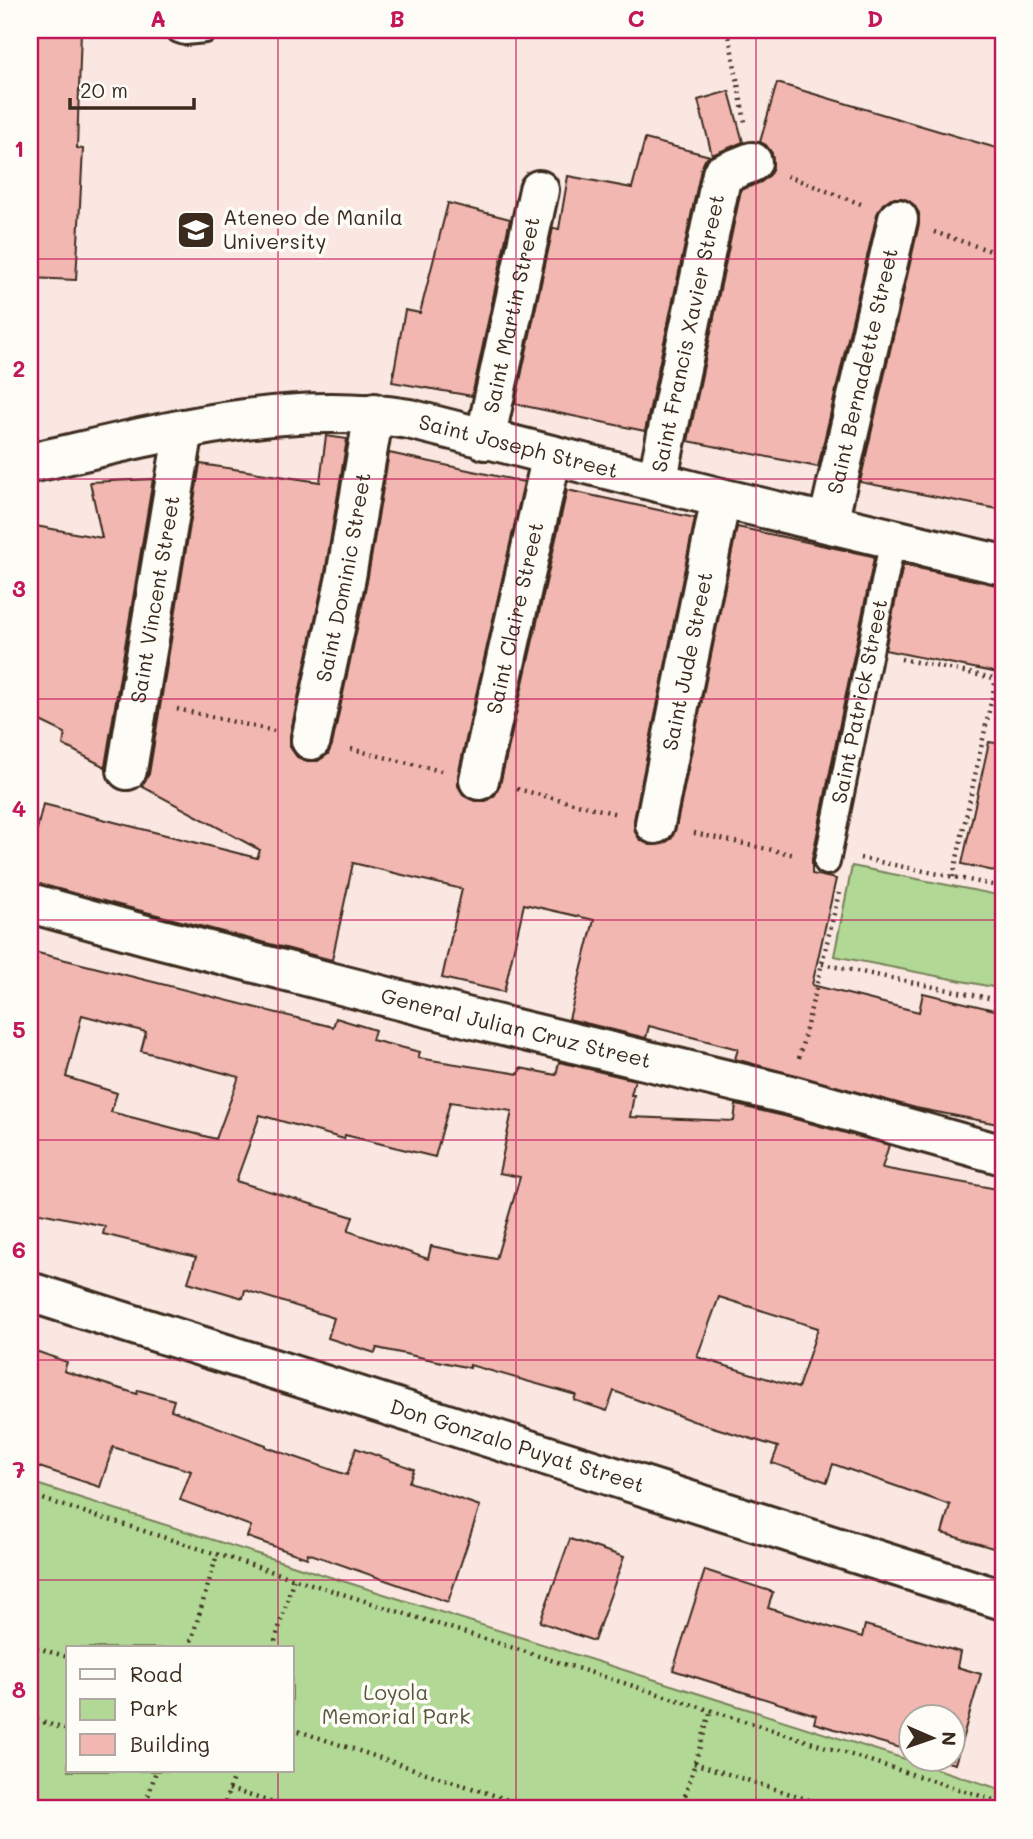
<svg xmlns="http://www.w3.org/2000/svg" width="1033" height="1839" font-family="Mali,sans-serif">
<rect width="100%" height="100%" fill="#fae7e2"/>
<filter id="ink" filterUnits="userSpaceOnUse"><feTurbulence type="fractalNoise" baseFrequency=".0143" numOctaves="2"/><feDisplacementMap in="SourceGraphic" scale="14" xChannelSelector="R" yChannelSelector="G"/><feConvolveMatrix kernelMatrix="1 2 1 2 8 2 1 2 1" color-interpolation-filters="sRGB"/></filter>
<g filter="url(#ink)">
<g fill="#b1d894" stroke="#768159" stroke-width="2" fill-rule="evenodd">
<polygon points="852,866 1003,896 1003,989 834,956"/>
<path d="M30 1482 1003 1790V1809H30ZM68 1648H292V1771H68Z"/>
</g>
<g fill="#f3b7b2" stroke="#3b2a1e" stroke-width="2" fill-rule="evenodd">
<polygon points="30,30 81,30 77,148 83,149 76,280 30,278"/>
<polygon points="777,83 1003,150 1003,510 860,482 919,224 919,213 913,204 902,198 891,198 883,204 877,214 818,467 688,441 741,190 761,182 770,175 773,166 772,153 766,145 760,142"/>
<polygon points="729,91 743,142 712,155 698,100"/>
<polygon points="645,139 710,156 705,160 701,169 645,431 515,404 553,228 559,229 568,176 632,188"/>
<polygon points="448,203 510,219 472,396 392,382 405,310 420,313"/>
<polygon points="326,436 347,439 325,573 290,735 290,747 297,757 306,761 318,761 328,754 332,745 367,582 389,453 524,482 458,775 458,786 464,796 475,801 486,801 495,795 500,785 567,490 695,518 634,820 635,832 640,840 650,845 663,844 672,838 676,828 737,527 872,556 874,558 812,859 812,874 836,879 812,985 919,1012 923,993 1003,1012 1003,1125 916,1108 735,1059 738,1049 649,1026 646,1038 569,1019 594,920 524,904 504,992 442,978 462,889 407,876 353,863 332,960 30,882 30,859 43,804 257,858 260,850 141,786 149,774 200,464 320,482"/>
<polygon points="153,479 105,766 105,767 63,745 65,733 30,716 30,525 102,538 90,482"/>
<polygon points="903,565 1003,586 1003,674 885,650"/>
<polygon points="989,742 1003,744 1003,873 962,864"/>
<path d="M30 951 333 1027 336 1018 375 1030 372 1040 420 1052 418 1058 519 1074 520 1068 556 1075 559 1062 635 1080 631 1095H634L630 1117 734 1121 736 1105 784 1116 889 1145 882 1168 1003 1190V1551L942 1533 950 1505 833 1464 827 1482 772 1463 778 1447 693 1421 614 1391 607 1411 574 1400 576 1395 470 1365V1368L377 1348 375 1353 328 1338 334 1318 245 1290 243 1298 188 1282 196 1257 103 1234 105 1226 30 1211ZM82 1015 146 1032 141 1051 239 1077 216 1139 111 1112 117 1093 66 1077ZM450 1102 512 1111 499 1173 520 1177 496 1259 431 1246 428 1259 348 1231 353 1217 236 1181 260 1115 344 1139 345 1135 435 1157ZM719 1297 818 1328 798 1388 697 1357Z"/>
<polygon points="30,1349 67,1362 64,1371 137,1394 138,1390 174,1400 171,1410 266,1445 266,1447 347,1475 356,1448 414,1469 409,1482 480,1506 448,1602 308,1553 307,1558 247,1537 251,1526 180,1500 191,1471 113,1447 100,1487 30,1464"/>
<polygon points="570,1539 624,1557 594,1641 540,1622"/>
<polygon points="705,1570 773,1592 768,1608 862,1637 865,1625 960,1652 957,1667 981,1674 955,1764 936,1759 953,1759 953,1717 911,1717 911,1751 814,1723 816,1715 673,1670"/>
</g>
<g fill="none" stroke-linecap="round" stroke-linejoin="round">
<g stroke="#3b2a1e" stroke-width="30">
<g id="lane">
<polyline points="179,30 185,32 205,30"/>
<path id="s1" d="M827 862 893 539"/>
</g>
</g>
<g stroke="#3b2a1e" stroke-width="44">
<g id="street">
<path id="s2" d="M485 440 539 190"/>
<path id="s3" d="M30 463C154 436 281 398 409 419L721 498 1003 565"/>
<path id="s4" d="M657 482 722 174 752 162"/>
<path id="s5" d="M828 523 898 219"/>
<path id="s6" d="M311 740 346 577 374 413"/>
<path id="s7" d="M127 770 184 429"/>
<path id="s8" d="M479 780 552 455"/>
<path id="s9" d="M655 824 721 498"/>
<path id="s10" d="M30 903 146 935 470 1018 790 1095 1003 1155"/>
<path id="s11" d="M30 1292 1003 1600"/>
</g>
</g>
<g stroke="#3b2a1e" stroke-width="4.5" stroke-dasharray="2 5" stroke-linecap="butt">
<polyline points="728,30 745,122"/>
<polyline points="787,176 861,204"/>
<polyline points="934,232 1003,255"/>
<polyline points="901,659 1003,680"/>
<polyline points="177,709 274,731"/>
<polyline points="351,749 441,771"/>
<polyline points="517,789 617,814"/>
<polyline points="694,833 795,855"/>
<polyline points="860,858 1003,887"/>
<polyline points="953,877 996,679"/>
<polyline points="822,964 1003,1001"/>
<polyline points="799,1058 839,893"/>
<polyline points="30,1495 1003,1803"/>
<polyline points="30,1646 68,1657"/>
<polyline points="189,1648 217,1555"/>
<polyline points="273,1648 294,1577"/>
<polyline points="30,1718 68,1730"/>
<polyline points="292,1729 536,1809"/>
<polyline points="694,1763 837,1809"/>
<polyline points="229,1789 293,1809"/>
<polyline points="144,1809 156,1771"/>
<polyline points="223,1809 235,1771"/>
<polyline points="681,1809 711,1710"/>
</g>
<use href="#lane" stroke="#fdfcf7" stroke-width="24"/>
<use href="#street" stroke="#fdfcf7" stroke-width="38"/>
</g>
</g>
<path fill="none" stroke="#c2185b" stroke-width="2" stroke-opacity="0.55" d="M278 30V1648M516 30V1809M756 30V1809M30 259H1003M30 479H1003M30 699H1003M30 920H1003M30 1140H1003M30 1360H1003M30 1580H1003M278 1771V1809"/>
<defs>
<g id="university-square" transform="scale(2.0125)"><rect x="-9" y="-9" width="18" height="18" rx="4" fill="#3b2a1e" stroke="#fdfcf7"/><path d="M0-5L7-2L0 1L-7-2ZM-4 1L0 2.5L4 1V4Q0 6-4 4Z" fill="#fff"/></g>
</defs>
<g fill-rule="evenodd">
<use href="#university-square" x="196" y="230"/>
</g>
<g text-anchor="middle" stroke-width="7" stroke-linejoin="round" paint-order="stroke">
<g font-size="21" fill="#3b2a1e" stroke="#fdfcf7" text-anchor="start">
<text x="223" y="225">Ateneo de Manila<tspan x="223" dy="24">University</tspan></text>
</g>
<g font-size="21" fill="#3b2a1e" stroke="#fdfcf7">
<text dy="7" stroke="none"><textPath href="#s2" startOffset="128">Saint Martin Street</textPath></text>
<text dy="7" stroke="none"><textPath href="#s4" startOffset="152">Saint Francis Xavier Street</textPath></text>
<text dy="7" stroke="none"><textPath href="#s5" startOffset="156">Saint Bernadette Street</textPath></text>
<text dy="7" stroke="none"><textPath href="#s3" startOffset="497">Saint Joseph Street</textPath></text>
<text dy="7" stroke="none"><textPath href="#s6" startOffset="166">Saint Dominic Street</textPath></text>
<text dy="7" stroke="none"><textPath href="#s7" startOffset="173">Saint Vincent Street</textPath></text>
<text dy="7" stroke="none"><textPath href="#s8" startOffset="166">Saint Claire Street</textPath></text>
<text dy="7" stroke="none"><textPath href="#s9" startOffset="166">Saint Jude Street</textPath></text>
<text dy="7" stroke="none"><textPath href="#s1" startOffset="164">Saint Patrick Street</textPath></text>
<text dy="7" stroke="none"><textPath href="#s10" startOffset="502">General Julian Cruz Street</textPath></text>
<text dy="7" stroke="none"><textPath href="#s11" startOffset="511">Don Gonzalo Puyat Street</textPath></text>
</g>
<g font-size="21" fill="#58563c" stroke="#fdfcf7">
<text x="396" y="1700">Loyola<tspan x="396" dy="24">Memorial Park</tspan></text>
</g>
</g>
<rect width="1033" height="1839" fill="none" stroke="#fdfcf7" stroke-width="77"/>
<rect x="66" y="1646" width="228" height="126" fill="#fdfcf7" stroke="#afa8a0" stroke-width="2"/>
<rect x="80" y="1669" width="35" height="10" fill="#fdfcf7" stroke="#afa8a0" stroke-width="2"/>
<text x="130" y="1682" font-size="21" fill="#3b2a1e">Road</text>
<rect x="80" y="1699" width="35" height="21" fill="#b1d894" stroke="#afa8a0" stroke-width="2"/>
<text x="130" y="1716" font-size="21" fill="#3b2a1e">Park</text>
<rect x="80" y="1734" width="35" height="21" fill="#f3b7b2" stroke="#afa8a0" stroke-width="2"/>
<text x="130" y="1752" font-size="21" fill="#3b2a1e">Building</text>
<g transform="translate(932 1738) rotate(92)"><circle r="33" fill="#fdfcf7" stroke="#afa8a0" stroke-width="2"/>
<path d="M0-5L12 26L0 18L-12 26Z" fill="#3b2a1e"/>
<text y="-10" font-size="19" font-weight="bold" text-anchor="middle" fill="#3b2a1e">N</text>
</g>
<path d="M70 98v10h124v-10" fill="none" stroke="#3b2a1e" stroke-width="3.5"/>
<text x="80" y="98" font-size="21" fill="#3b2a1e" stroke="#fdfcf7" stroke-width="5" paint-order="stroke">20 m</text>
<rect x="38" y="38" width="957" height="1762" fill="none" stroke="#c2185b" stroke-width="2.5"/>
<g font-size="23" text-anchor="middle" font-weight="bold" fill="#c2185b">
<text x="158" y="27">A</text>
<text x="397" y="27">B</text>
<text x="636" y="27">C</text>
<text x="875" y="27">D</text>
<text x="19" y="157">1</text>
<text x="19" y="377">2</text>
<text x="19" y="597">3</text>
<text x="19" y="817">4</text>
<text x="19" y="1038">5</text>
<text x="19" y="1258">6</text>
<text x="19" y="1478">7</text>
<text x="19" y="1698">8</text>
</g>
</svg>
